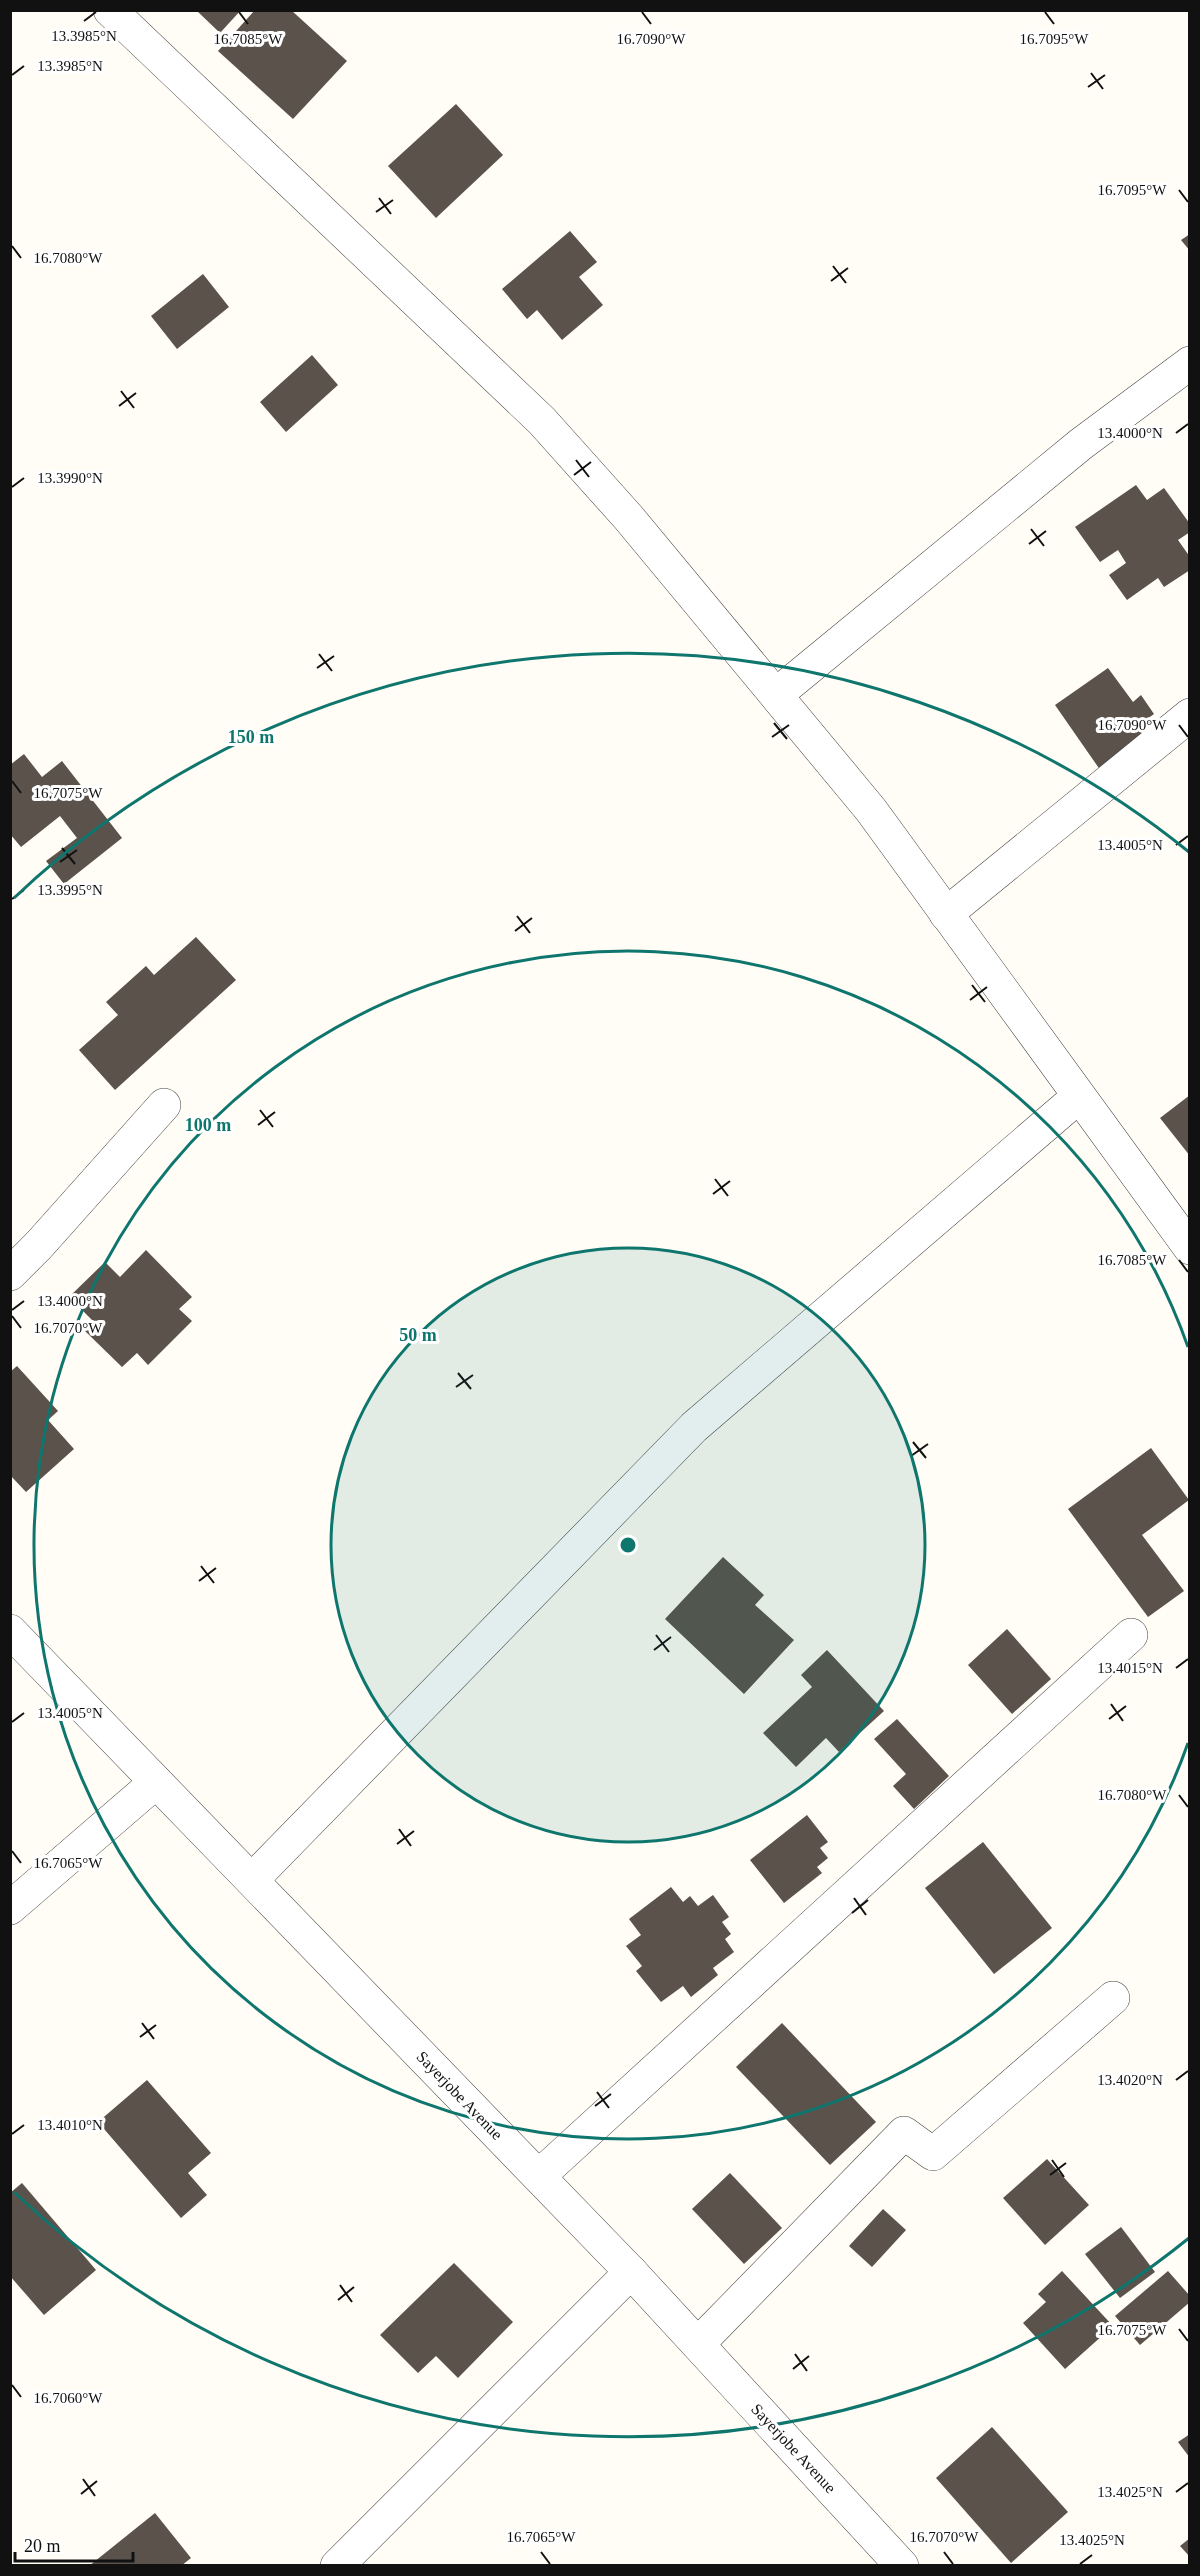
<svg xmlns="http://www.w3.org/2000/svg" width="1200" height="2576" font-family="'Times New Roman',serif">
<rect width="100%" height="100%" fill="#fffdf5"/>
<g fill="#5b524c">
<polygon points="196,10 241,10 220,33"/>
<polygon points="255,10 291,10 347,61 293,119 218,51"/>
<polygon points="456,104 503,155 436,218 388,166"/>
<polygon points="570,231 597,262 579,277 603,305 562,340 537,310 527,319 502,289"/>
<polygon points="1190,234 1190,251 1181,240"/>
<polygon points="203,274 229,307 177,349 151,316"/>
<polygon points="312,355 338,385 286,432 260,402"/>
<polygon points="1136,485 1147,500 1164,488 1190,524 1190,532 1178,540 1190,557 1190,570 1164,587 1158,578 1127,600 1109,575 1126,563 1118,550 1100,562 1075,527"/>
<polygon points="1108,668 1133,702 1141,695 1154,714 1147,719 1158,736 1103,774 1055,705"/>
<polygon points="24,754 42,777 62,761 122,838 64,884 46,861 77,838 60,816 21,847 10,834 10,765"/>
<polygon points="196,937 236,980 115,1090 79,1050 118,1015 106,1002 146,966 154,975"/>
<polygon points="1190,1095 1190,1156 1160,1118"/>
<polygon points="146,1250 192,1297 179,1309 192,1321 148,1365 137,1353 122,1367 85,1331 94,1322 69,1297 105,1262 120,1277"/>
<polygon points="17,1366 58,1411 48,1420 74,1449 26,1492 10,1475 10,1372"/>
<polygon points="1151,1448 1189,1500 1142,1535 1184,1591 1148,1617 1068,1509"/>
<polygon points="723,1557 764,1595 755,1605 794,1640 744,1694 665,1619"/>
<polygon points="1007,1629 1051,1679 1012,1714 968,1665"/>
<polygon points="827,1650 884,1711 839,1752 826,1738 796,1767 763,1733 812,1687 801,1675"/>
<polygon points="897,1719 949,1776 914,1809 893,1786 906,1774 874,1739"/>
<polygon points="807,1815 828,1842 820,1848 828,1858 817,1867 822,1873 784,1903 750,1860"/>
<polygon points="983,1842 1052,1928 994,1974 925,1888"/>
<polygon points="671,1887 683,1902 690,1896 698,1906 713,1895 729,1917 722,1922 731,1934 725,1939 734,1952 713,1968 718,1975 691,1997 683,1986 661,2002 636,1971 642,1966 626,1946 641,1935 629,1919"/>
<polygon points="782,2023 876,2122 830,2165 736,2067"/>
<polygon points="147,2080 211,2153 188,2173 207,2195 181,2218 98,2122"/>
<polygon points="1047,2159 1089,2205 1045,2245 1003,2198"/>
<polygon points="730,2173 782,2228 744,2264 692,2209"/>
<polygon points="22,2183 96,2270 44,2315 10,2276 10,2193"/>
<polygon points="883,2209 906,2230 872,2267 849,2246"/>
<polygon points="1121,2227 1155,2272 1120,2298 1085,2254"/>
<polygon points="454,2263 513,2322 458,2378 436,2356 418,2373 380,2335"/>
<polygon points="1062,2271 1113,2326 1065,2369 1023,2323 1046,2302 1038,2294"/>
<polygon points="1168,2271 1190,2296 1190,2302 1140,2345 1115,2316"/>
<polygon points="992,2427 1068,2512 1011,2563 936,2478"/>
<polygon points="1190,2434 1190,2458 1178,2442"/>
<polygon points="155,2513 191,2558 181,2566 89,2566"/>
<polygon points="1190,2538 1190,2557 1180,2546"/>
</g>
<g fill="none" stroke-linecap="round" stroke-linejoin="round">
<g stroke="#444" stroke-width="34">
<g id="minor">
<polyline points="110,10 542,421 628,517 871,810 1190,1248"/>
<polyline points="777,694 1081,444 1190,363"/>
<polyline points="946,914 1190,715"/>
<polyline points="10,1274 39,1245 164,1105"/>
<polyline points="10,1631 631,2272 902,2566"/>
<polyline points="252,1880 694,1427 1078,1097"/>
<polyline points="10,1908 156,1782"/>
<polyline points="539,2176 1131,1635"/>
<polyline points="698,2344 904,2133 933,2154 1113,1998"/>
<polyline points="337,2566 631,2272"/>
</g>
</g>
<use href="#minor" stroke="#fff" stroke-width="33"/>
</g>
<path fill="none" stroke="#111" stroke-width="2" d="M239 12 248 24M642 12 651 24M1045 12 1054 24M84 21 96 12M1091 73 1103 89M12 75 24 66M1088 87 1105 75M1179 190 1188 202M379 198 391 214M376 212 393 200M12 246 21 258M833 266 846 283M831 281 848 268M121 391 134 408M119 406 136 393M1176 433 1188 424M576 460 589 477M574 475 591 462M12 487 24 478M1031 529 1044 546M1029 544 1046 531M319 654 332 671M317 668 334 656M774 723 787 739M1179 725 1188 737M772 737 789 725M12 781 21 793M1176 845 1188 836M62 848 75 864M60 862 77 850M12 899 24 890M517 916 530 933M515 931 532 918M972 985 985 1002M970 1000 987 987M260 1110 273 1127M258 1125 275 1112M715 1179 728 1196M713 1194 730 1181M1179 1260 1188 1272M12 1310 24 1301M12 1316 21 1328M458 1373 471 1389M456 1387 473 1375M913 1442 926 1458M911 1456 928 1444M201 1566 214 1583M199 1581 216 1568M656 1635 669 1652M654 1650 671 1637M1176 1668 1188 1659M1111 1704 1123 1721M1109 1719 1126 1706M12 1722 24 1713M1179 1795 1188 1807M399 1829 411 1846M397 1844 414 1831M12 1851 21 1863M854 1898 866 1915M852 1913 868 1900M142 2023 154 2039M140 2037 156 2025M1176 2080 1188 2071M597 2092 609 2108M595 2106 611 2094M12 2134 24 2125M1052 2160 1064 2177M1050 2175 1066 2163M340 2285 352 2302M338 2300 354 2287M1179 2329 1188 2341M795 2354 807 2371M793 2369 809 2356M12 2385 21 2397M83 2479 95 2496M1176 2492 1188 2483M81 2494 97 2481M541 2552 550 2564M944 2552 953 2564M1080 2564 1092 2555"/>
<circle cx="628" cy="1545" r="297" fill="#0f766e" fill-opacity=".12"/>
<g fill="none" stroke="#0f766e" stroke-width="3">
<circle cx="628" cy="1545" r="297"/>
<path d="M1188 1743A594 594 0 1 1 1188 1347"/>
<path d="M1189 2238A892 892 0 0 1 14 2192M14 898A892 892 0 0 1 1189 852"/>
</g>
<g text-anchor="middle" stroke-width="6" stroke-linejoin="round" paint-order="stroke">
<g font-size="16" fill="#111" stroke="#fff">
<text transform="translate(460 2095) rotate(46)" y="6">Sayerjobe Avenue</text>
<text transform="translate(794 2448) rotate(47)" y="6">Sayerjobe Avenue</text>
</g>
</g>
<g font-size="15" text-anchor="middle" fill="#111" stroke="#fff" stroke-width="6" stroke-linejoin="round" paint-order="stroke">
<text x="84" y="41">13.3985°N</text>
<text x="248" y="44">16.7085°W</text>
<text x="651" y="44">16.7090°W</text>
<text x="1054" y="44">16.7095°W</text>
<text x="70" y="71">13.3985°N</text>
<text x="1132" y="195">16.7095°W</text>
<text x="68" y="263">16.7080°W</text>
<text x="1130" y="438">13.4000°N</text>
<text x="70" y="483">13.3990°N</text>
<text x="1132" y="730">16.7090°W</text>
<text x="68" y="798">16.7075°W</text>
<text x="1130" y="850">13.4005°N</text>
<text x="70" y="895">13.3995°N</text>
<text x="1132" y="1265">16.7085°W</text>
<text x="70" y="1306">13.4000°N</text>
<text x="68" y="1333">16.7070°W</text>
<text x="1130" y="1673">13.4015°N</text>
<text x="70" y="1718">13.4005°N</text>
<text x="1132" y="1800">16.7080°W</text>
<text x="68" y="1868">16.7065°W</text>
<text x="1130" y="2085">13.4020°N</text>
<text x="70" y="2130">13.4010°N</text>
<text x="1132" y="2335">16.7075°W</text>
<text x="68" y="2403">16.7060°W</text>
<text x="1130" y="2497">13.4025°N</text>
<text x="541" y="2542">16.7065°W</text>
<text x="944" y="2542">16.7070°W</text>
<text x="1092" y="2545">13.4025°N</text>
</g>
<circle cx="628" cy="1545" r="9" fill="#0f766e" stroke="#fff" stroke-width="3"/>
<g font-size="18" text-anchor="middle" font-weight="bold" fill="#0f766e" stroke="#fff" stroke-width="6" stroke-linejoin="round" paint-order="stroke">
<text x="251" y="743">150 m</text>
<text x="208" y="1131">100 m</text>
<text x="418" y="1341">50 m</text>
</g>
<rect width="1200" height="2576" fill="none" stroke="#111111" stroke-width="24"/>
<path d="M15 2552v9h118v-9" fill="none" stroke="#111111" stroke-width="3"/>
<text x="24" y="2552" font-size="18" fill="#111111" stroke="#ffffff" stroke-width="4.5" paint-order="stroke">20 m</text>
</svg>
